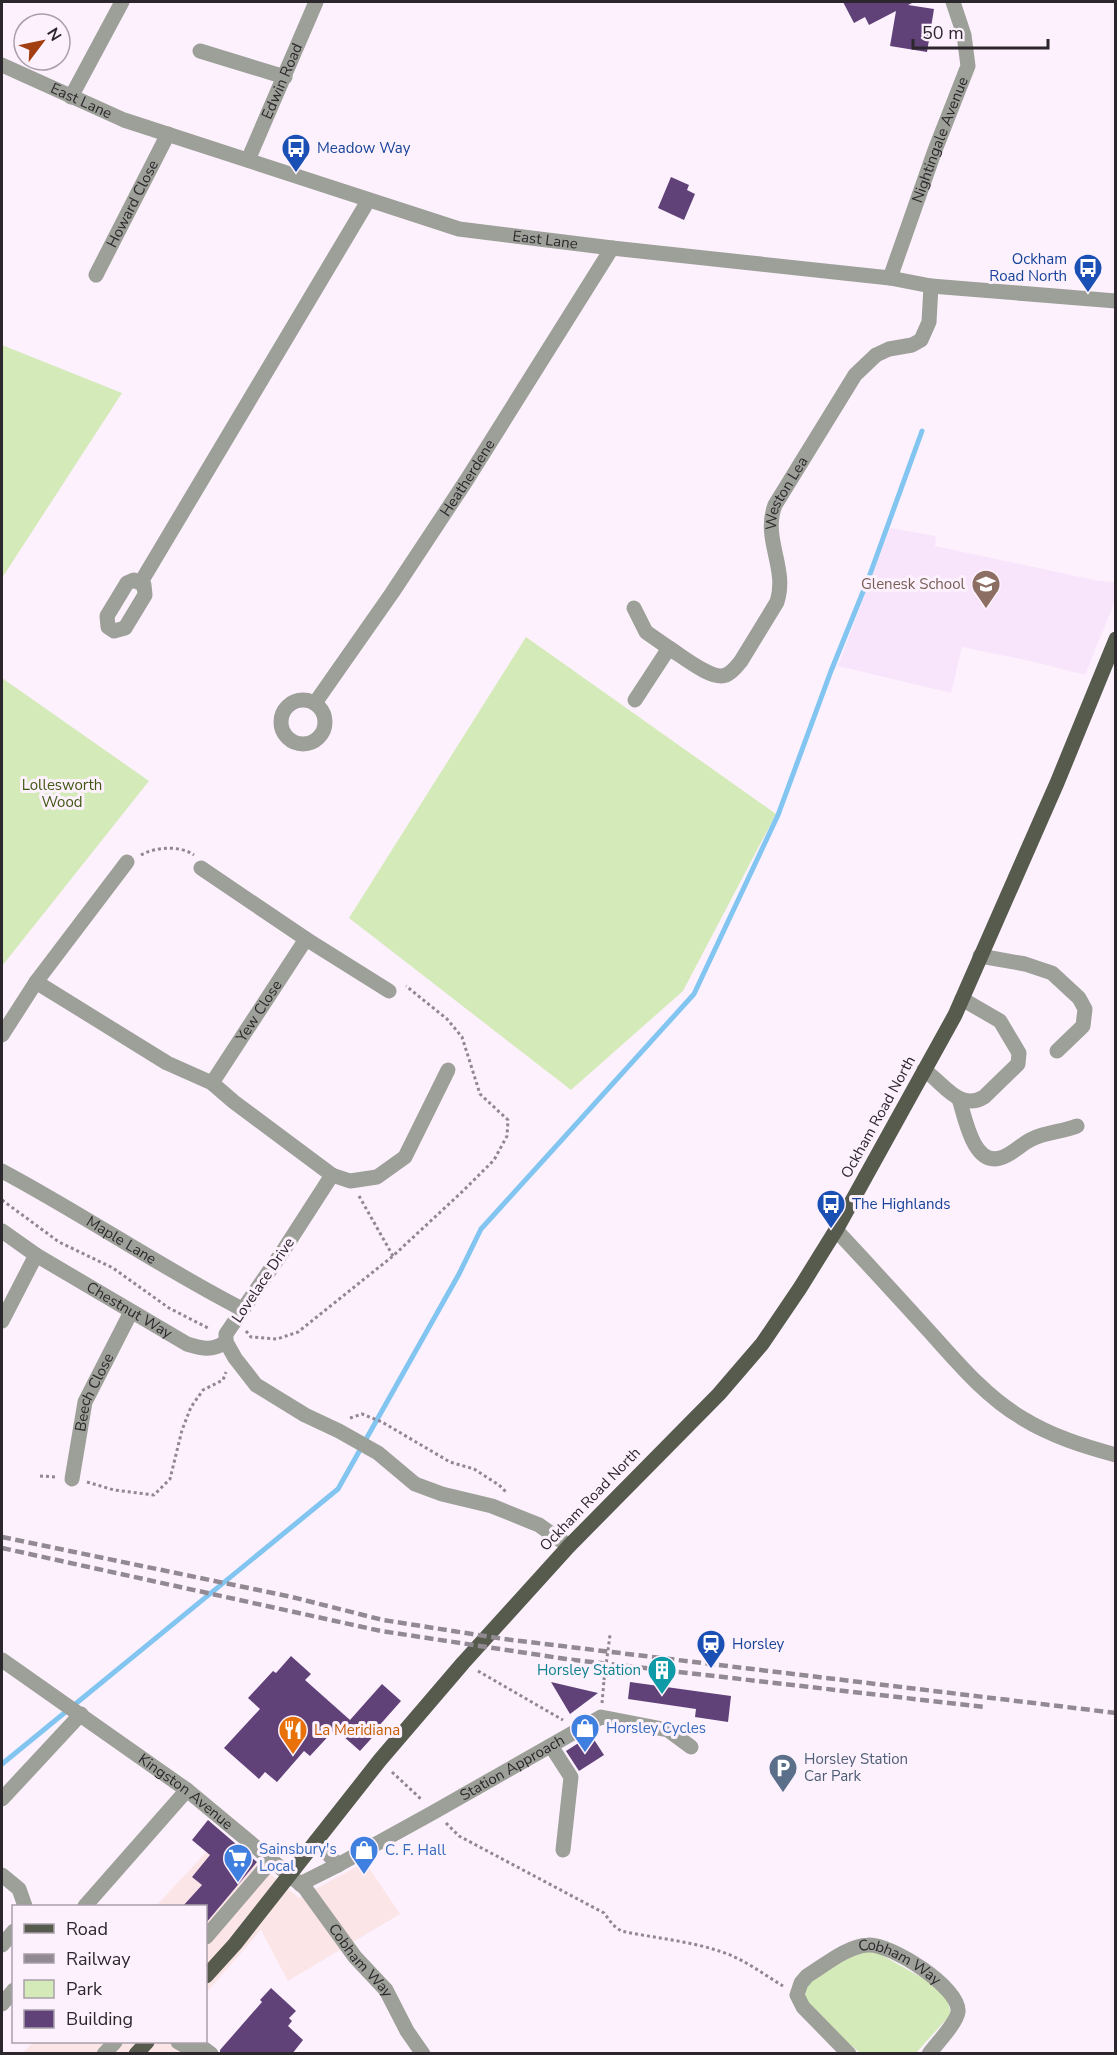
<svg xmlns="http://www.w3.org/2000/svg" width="1117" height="2055" font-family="'Nunito Sans',sans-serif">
<rect width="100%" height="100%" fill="#fdf1fe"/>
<g fill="#fbe5e6">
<polygon points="223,1834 299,1898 365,1862 400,1914 288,1981 261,1930 206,1993 206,1906 156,1906"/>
<polygon points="206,2041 220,2053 22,2054 33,2042"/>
</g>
<polygon fill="#f9e5fb" points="890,528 936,536 935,546 1099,581 1115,582 1115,601 1085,675 1030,661 962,647 951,693 838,666"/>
<g fill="#d5eab9">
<polygon points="2,345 122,393 2,578"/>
<polygon points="526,637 776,814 683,991 571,1090 349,918"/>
<polygon points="2,678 149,781 2,966"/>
<polygon points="873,1950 945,1991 951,2014 916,2053 860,2053 815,2014 804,2000 808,1982 859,1952"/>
</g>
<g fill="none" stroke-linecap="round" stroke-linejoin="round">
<polyline stroke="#82c5f1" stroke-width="5" points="2,1764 338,1489 459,1274 481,1229 694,994 778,815 831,671 869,577 922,431"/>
</g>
<g fill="#604278">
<polygon points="843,2 914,2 908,5 934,9 927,52 890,46 896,11 869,25 865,17 854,23"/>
<polygon points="671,177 689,185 687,190 695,194 684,220 658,208"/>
<polygon points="291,1656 311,1674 305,1680 350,1720 382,1684 401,1701 377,1728 379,1730 360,1751 335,1729 310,1756 304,1751 277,1782 265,1772 259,1779 224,1748 260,1709 248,1698 273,1671 276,1673"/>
<polygon points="551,1682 598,1693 570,1714"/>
<polygon points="630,1682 731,1696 728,1722 695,1717 696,1709 628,1699"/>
<polygon points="591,1735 604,1755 579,1771 566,1751"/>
<polygon points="208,1820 257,1862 206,1923 206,1906 183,1906 202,1885 192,1877 210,1855 192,1840"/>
<polygon points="271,1988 296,2011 289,2018 292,2021 288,2026 303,2040 292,2054 220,2054 220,2050 262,2002 260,2000"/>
</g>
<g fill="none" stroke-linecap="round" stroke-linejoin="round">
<g stroke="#908791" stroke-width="3" stroke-dasharray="3 3" stroke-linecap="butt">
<path d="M141 855C155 847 180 845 194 855"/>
<polyline points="359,1196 393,1256"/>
<polyline points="2,1200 59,1242 113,1268 169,1308 210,1329"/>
<polyline points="246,1331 251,1337 277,1339 298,1332 393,1256 464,1190 494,1160 507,1136 508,1120 480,1094 462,1037 447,1019 406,986"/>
<polyline points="350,1418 362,1414 382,1422 450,1462 474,1469 499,1485 507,1493"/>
<polyline points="40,1476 57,1477"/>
<polyline points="87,1482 114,1490 154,1495 170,1479 182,1430 191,1407 203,1390 223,1380 226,1372"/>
<polyline points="478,1671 563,1720"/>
<polyline points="602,1703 604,1680"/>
<polyline points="392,1772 422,1800"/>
<path d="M446 1823 459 1836 604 1913 613 1925 621 1931C653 1938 691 1941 722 1952 744 1959 763 1974 783 1986"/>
</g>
<g stroke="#9da098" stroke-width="15">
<polyline points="200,51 285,77"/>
<path id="s1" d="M2 65 124 120 459 229 612 248 890 278 931 286 1116 301"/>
<polyline points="71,97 122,2"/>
<path id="s2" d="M248 160 316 2"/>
<path id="s3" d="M96 275 168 134"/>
<path id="s4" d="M890 278 935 150 968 66 964 35 953 2"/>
<polygon points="134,580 144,585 145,595 125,628 114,631 108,627 107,616 127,583"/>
<polyline points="141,582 368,201"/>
<polyline points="634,608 646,632 669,648"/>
<path id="s5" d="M635 700 669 648C682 656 712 681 726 675 733 672 737 666 741 661L777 602C788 568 762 539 775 505L855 375 876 355 889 349 912 345 921 340 929 322 931 286"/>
<circle cx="303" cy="722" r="22"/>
<path id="s6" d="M315 703 392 593 466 481 612 248"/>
<polyline points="201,868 306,939 389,991"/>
<polyline points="980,956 1025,964 1052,973 1079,998 1085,1009 1083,1026 1057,1051"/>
<polyline points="36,982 167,1063 212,1083 234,1102 332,1175 283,1251 226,1334 226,1342 235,1358 256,1385 305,1415 339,1431 378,1453 415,1484 442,1494 492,1506 539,1525 569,1546"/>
<polyline points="2,1035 36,982 127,862"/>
<path d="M924 1070C943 1082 959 1112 984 1097L1018 1064 1019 1053 1000 1021 962 999"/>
<path id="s7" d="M212 1083 306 939"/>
<path d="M959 1099C965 1117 973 1166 1000 1158 1012 1155 1021 1144 1032 1139 1046 1132 1062 1132 1077 1126"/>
<path id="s8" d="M2 1171C83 1214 160 1267 242 1309"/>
<polyline points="332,1175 350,1181 377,1177 405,1157 448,1070"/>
<path d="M836 1230C867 1263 898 1297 929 1331 957 1362 985 1396 1022 1418 1051 1436 1083 1446 1116 1455"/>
<path id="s9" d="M2 1231 36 1255 187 1344C203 1349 212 1351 226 1342"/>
<polyline points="2,1321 36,1255"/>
<path id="s10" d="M72 1479 85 1402 131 1312"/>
<path id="s11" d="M2 1660 187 1790 305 1888 355 1957 386 1990 407 2031 423 2054"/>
<polyline points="551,1746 571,1777 563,1850"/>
<polyline points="2,1799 81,1714"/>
<polyline points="316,1841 338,1865"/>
<polyline points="2,1875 19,1889 25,1906"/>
<path id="s12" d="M300 1884 338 1865 434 1812 601 1717 668 1730 691 1747"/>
<polyline points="85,1906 187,1790"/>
<polyline points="206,1937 272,1860"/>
<polyline points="2,1945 14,1931"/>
<polyline points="2,2004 14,1990"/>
<path d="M178 2042 187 2047C197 2045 203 2047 211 2054"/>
<polyline points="104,2054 115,2042"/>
<path id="s13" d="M849 2054 803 2007 797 1995 801 1983 807 1976C825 1965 847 1946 868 1945 890 1943 961 1988 958 2012 956 2024 936 2044 929 2054"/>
</g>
<g stroke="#565b4d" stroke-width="15">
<polyline points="206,1976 235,1944 380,1760 463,1663 569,1546 719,1394 762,1344 800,1288 836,1230 955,1015 1057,783 1116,639"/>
<polyline points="136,2054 147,2042"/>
</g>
<g stroke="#928a93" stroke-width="4.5" stroke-dasharray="9 4.5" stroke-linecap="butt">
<polyline points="2,1537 292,1597 383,1620 504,1639 1116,1713"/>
<polyline points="2,1548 381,1631 566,1659 984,1707"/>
</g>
<polyline stroke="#908791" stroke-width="3" stroke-dasharray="3 3" stroke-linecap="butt" points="604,1680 610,1635"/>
</g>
<defs>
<g id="bus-pin" transform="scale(1.5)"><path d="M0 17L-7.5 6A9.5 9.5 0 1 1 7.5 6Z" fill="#1a4fb4" stroke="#fdf1fe"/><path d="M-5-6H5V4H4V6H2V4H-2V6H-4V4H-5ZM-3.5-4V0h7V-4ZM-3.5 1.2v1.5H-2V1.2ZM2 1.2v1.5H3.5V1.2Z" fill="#fff"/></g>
<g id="school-pin" transform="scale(1.5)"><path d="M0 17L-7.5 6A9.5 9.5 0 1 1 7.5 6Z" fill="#8d6e63" stroke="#fdf1fe"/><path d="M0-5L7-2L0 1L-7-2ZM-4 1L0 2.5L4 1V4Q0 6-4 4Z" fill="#fff"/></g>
<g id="station-pin" transform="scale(1.5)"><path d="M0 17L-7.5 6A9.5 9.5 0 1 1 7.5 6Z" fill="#1a4fb4" stroke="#fdf1fe"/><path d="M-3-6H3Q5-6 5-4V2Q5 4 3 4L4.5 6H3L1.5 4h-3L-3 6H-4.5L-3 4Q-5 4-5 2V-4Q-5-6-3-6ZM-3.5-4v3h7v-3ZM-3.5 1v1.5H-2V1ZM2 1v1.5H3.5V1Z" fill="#fff"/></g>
<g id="building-pin" transform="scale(1.5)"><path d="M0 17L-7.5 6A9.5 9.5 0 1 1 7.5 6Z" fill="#0f9aa8" stroke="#fdf1fe"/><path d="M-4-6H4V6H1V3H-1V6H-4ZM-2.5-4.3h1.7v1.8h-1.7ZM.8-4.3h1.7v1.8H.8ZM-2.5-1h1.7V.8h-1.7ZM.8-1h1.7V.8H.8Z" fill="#fff"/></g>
<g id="shop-pin" transform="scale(1.5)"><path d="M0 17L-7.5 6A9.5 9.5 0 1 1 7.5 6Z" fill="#3f7fe0" stroke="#fdf1fe"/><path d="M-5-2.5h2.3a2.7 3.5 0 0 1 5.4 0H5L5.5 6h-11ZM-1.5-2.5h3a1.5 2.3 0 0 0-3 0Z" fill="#fff"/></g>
<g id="restaurant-pin" transform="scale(1.5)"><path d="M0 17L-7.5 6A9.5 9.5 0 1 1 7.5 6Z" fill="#e8710a" stroke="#fdf1fe"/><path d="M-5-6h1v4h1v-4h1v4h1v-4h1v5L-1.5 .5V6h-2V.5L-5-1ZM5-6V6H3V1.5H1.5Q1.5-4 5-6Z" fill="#fff"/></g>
<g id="parking-pin" transform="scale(1.5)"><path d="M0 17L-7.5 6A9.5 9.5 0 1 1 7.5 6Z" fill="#5c6f8a" stroke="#fdf1fe"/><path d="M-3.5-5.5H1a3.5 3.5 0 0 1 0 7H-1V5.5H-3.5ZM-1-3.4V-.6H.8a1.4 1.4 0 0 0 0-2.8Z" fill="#fff"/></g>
<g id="supermarket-pin" transform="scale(1.5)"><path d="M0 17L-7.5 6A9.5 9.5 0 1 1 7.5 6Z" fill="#3f7fe0" stroke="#fdf1fe"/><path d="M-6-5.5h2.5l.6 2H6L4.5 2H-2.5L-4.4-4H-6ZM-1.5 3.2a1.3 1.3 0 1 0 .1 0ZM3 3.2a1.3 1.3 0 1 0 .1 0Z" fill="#fff"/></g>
</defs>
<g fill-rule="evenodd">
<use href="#bus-pin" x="296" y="148"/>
<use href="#bus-pin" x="1088" y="268"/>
<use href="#school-pin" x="986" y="584"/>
<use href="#bus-pin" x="831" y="1204"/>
<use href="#station-pin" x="711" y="1644"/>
<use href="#building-pin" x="662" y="1670"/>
<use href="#shop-pin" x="585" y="1728"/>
<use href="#restaurant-pin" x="293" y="1730"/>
<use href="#parking-pin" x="783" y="1768"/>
<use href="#shop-pin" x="364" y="1850"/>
<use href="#supermarket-pin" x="238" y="1858"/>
</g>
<g text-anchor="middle" stroke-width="6" stroke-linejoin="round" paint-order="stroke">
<g font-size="15" fill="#2c272d" stroke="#fdf1fe">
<text dy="5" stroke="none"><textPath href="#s2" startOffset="86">Edwin Road</textPath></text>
<text dy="5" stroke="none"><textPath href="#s1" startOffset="87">East Lane</textPath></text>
<text dy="5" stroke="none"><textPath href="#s4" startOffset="147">Nightingale Avenue</textPath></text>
<text dy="5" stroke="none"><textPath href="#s3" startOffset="80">Howard Close</textPath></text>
<text dy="5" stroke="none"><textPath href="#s1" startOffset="573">East Lane</textPath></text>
<text dy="5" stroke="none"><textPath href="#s6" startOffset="272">Heatherdene</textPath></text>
<text dy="5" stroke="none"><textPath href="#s5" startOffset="330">Weston Lea</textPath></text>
<text dy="5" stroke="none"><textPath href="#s7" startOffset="86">Yew Close</textPath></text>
<text transform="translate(878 1117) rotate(-61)" y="5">Ockham Road North</text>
<text dy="5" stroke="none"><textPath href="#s8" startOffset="138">Maple Lane</textPath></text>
<text transform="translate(263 1280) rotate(-56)" y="5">Lovelace Drive</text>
<text dy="5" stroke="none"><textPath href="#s9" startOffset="150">Chestnut Way</textPath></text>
<text dy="5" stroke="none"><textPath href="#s10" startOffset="90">Beech Close</textPath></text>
<text transform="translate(590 1499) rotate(-46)" y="5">Ockham Road North</text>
<text dy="5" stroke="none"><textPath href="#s12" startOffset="242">Station Approach</textPath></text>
<text dy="5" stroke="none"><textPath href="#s11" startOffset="226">Kingston Avenue</textPath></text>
<text dy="5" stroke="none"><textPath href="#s11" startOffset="471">Cobham Way</textPath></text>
<text dy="5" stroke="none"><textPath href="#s13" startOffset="206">Cobham Way</textPath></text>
</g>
<g font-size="15" fill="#164399" stroke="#fdf1fe" text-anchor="start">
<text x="317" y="153">Meadow Way</text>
<text x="1067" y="264" text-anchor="end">Ockham<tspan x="1067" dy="17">Road North</tspan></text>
<text x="852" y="1209">The Highlands</text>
<text x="732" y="1649">Horsley</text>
</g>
<g font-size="15" fill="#785e54" stroke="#fdf1fe" text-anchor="end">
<text x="965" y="589">Glenesk School</text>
</g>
<g font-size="15" fill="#415812" stroke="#fdf1fe">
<text x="62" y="790">Lollesworth<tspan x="62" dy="17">Wood</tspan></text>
</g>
<g font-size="15" fill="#0d838f" stroke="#fdf1fe" text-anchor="end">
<text x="641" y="1675">Horsley Station</text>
</g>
<g font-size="15" fill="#366cbe" stroke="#fdf1fe" text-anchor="start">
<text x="606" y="1733">Horsley Cycles</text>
<text x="259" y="1854">Sainsbury's<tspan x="259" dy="17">Local</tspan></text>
<text x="385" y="1855">C. F. Hall</text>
</g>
<g font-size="15" fill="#c56008" stroke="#fdf1fe" text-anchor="start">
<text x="314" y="1735">La Meridiana</text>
</g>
<g font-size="15" fill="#4e5e75" stroke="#fdf1fe" text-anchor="start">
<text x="804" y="1764">Horsley Station<tspan x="804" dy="17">Car Park</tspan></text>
</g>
</g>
<rect width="1117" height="2055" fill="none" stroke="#2c272d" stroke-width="6"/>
<rect x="12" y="1905" width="195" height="138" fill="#fdf1fe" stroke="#a9a0aa" stroke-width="1.5"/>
<rect x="24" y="1924" width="30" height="9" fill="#565b4d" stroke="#a9a0aa" stroke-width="1.5"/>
<text x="66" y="1935" font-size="18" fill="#2c272d">Road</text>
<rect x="24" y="1954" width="30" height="9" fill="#928a93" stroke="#a9a0aa" stroke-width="1.5"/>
<text x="66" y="1965" font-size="18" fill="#2c272d">Railway</text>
<rect x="24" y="1980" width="30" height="18" fill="#d5eab9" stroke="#a9a0aa" stroke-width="1.5"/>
<text x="66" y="1995" font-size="18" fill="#2c272d">Park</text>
<rect x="24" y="2010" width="30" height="18" fill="#604278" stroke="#a9a0aa" stroke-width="1.5"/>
<text x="66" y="2025" font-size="18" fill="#2c272d">Building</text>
<g transform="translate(42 42) rotate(58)"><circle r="28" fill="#fdf1fe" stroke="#a9a0aa" stroke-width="1.5"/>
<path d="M0-4.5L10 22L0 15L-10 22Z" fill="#a33e10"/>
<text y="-9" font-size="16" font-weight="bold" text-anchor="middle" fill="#2c272d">N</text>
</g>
<path d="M913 39v9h135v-9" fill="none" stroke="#2c272d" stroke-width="3"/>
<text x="922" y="39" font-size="18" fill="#2c272d" stroke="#fdf1fe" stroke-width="4.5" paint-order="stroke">50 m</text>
</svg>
